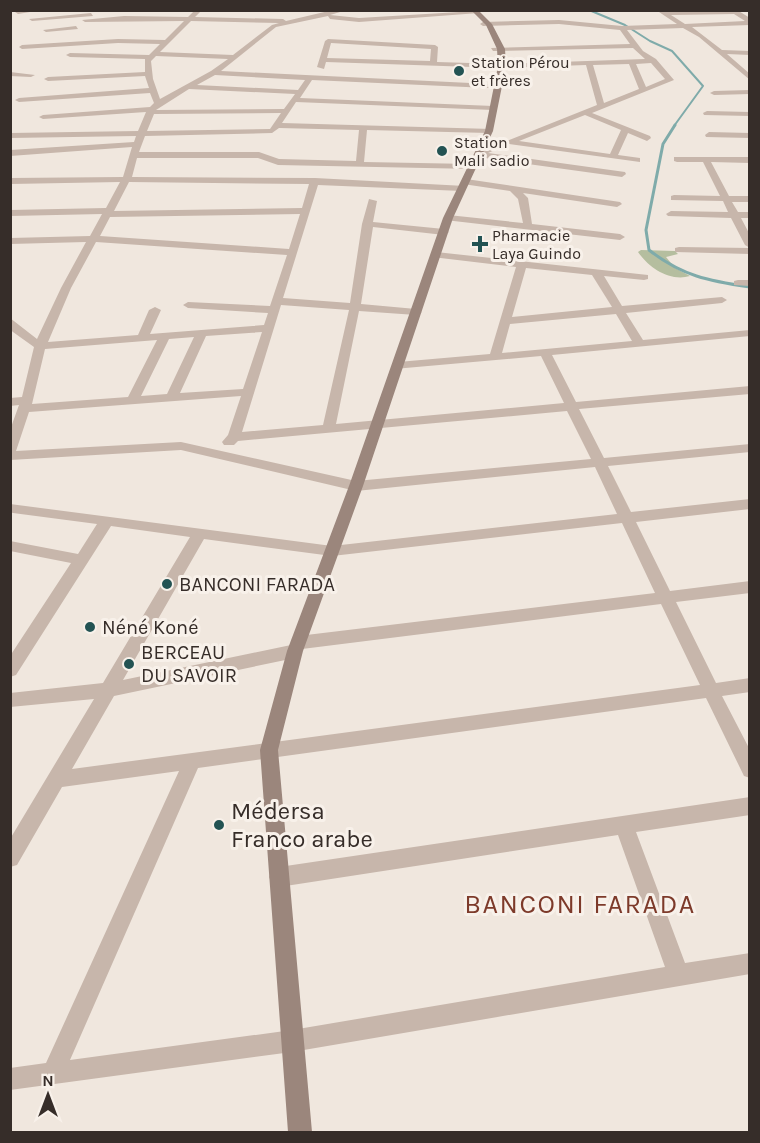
<svg xmlns="http://www.w3.org/2000/svg" width="760" height="1143" font-family="Karla,sans-serif">
<rect width="100%" height="100%" fill="#f0e7de"/>
<path fill="#b5be9f" d="M641 250 675 251 678 254 666 257 675 268 690 276C670 282 649 268 638 252Z"/>
<g fill="none" stroke-linecap="round" stroke-linejoin="round">
<polyline stroke="#7fabaa" stroke-width="2" points="589,10 625,25 650,41 672,51 703,86 674,126"/>
<path stroke="#7fabaa" stroke-width="3" d="M675 125 663 144 646 230 649 250C682 276 709 281 750 287"/>
<g fill="#c7b6ab" fill-rule="evenodd">
<polygon points="16,10 42,10 18,14 15,12"/>
<path d="M195 10H202L195 17 283 19 286 21 333 10H347L330 15 359 18 476 11 479 13 359 22 330 19 328 16 276 27 221 71 491 84V88H488L312 80 300 98 493 106 497 108 493 110 296 102 282 123 492 129 493 131 489 133 367 130 364 162 472 164 476 167 475 169 278 165 258 158H137L132 177 315 178 465 186V190L462 191 318 185 283 298 350 303 362 224 369 199 377 201 373 222 444 229 449 232 444 235 373 227 361 304 416 309 422 312 416 315 359 311 336 424 564 403 541 356 394 369 392 366 398 362 490 354 516 267 432 257V253L436 252 648 275V279L644 280 604 276 622 306 722 297 727 300 722 303 626 313 643 340 750 330V336L552 355 576 402 750 386V394L579 409 604 458 750 444V452L608 466 631 512 750 499V509L636 522 670 591 750 581V593L676 602 716 683 750 678V692L722 696 750 750V778L744 776 706 698 198 768 70 1060 292 1030 665 967 618 835 279 887 272 884 269 877 272 870 279 867 750 797V815L636 832 685 963 750 953V974L292 1052 10 1090V1068L46 1063 179 771 62 787 17 865 10 867V839L94 699 10 707V693L103 683 190 537 111 526 16 675 10 677V656L71 563 10 551V541L78 554 97 524 13 513 10 512V504L332 546 617 514 595 467 356 491 181 450 10 460V430L19 405 10 406V398L22 397 34 347 13 332 10 329V318L37 339 61 288 86 242 10 244V238L90 236 102 214 10 216V210L106 208 120 182 10 184V178L123 177 132 147 10 156V150L134 142 136 136 10 138V133L138 131 146 112 43 119 39 117 43 115 150 107 154 103 150 93 19 102 15 100 19 98 149 88 145 76 48 81 44 79 48 77 145 72V59L70 57 66 55 70 53 149 55 160 44 118 43 22 49 19 47 22 45 118 39 165 40 184 21 85 22 82 20 124 16 188 17ZM191 21 279 23 272 25 233 55 160 52ZM156 56 228 59 211 71 160 99 153 79 151 61ZM215 75 305 80 298 90 197 85ZM189 89 295 94 284 109 156 110ZM281 113 270 129 147 131 154 114ZM279 128 359 130 356 161 279 159 259 152H139L145 136 272 133ZM129 182 309 184 302 208 114 211ZM300 214 289 249 100 236 110 217ZM96 242 287 255 270 306 188 302 183 305 188 308 268 313 264 325 150 334 161 310 155 307 149 310 138 335 48 342 71 288ZM526 268 592 275 612 307 512 317ZM281 305 349 310 323 425 242 432ZM616 314 632 341 502 353 510 324ZM262 332 243 389 180 393 206 336ZM194 337 167 394 141 396 169 339ZM157 340 128 397 32 404 45 349ZM241 396 228 435 222 442 224 445H234L238 441 567 411 591 459 356 481 181 442 16 451 29 412ZM622 523 655 593 298 636 292 638 291 645 123 680 204 539 332 556ZM661 604 700 685 72 769 114 696 295 658 301 656 302 649Z"/>
<path d="M656 10H737L750 18V25L692 27 722 50 750 51V55L727 54 750 74V80L699 37 683 28 627 30 643 51 656 59 674 80 592 113 650 136 651 138 647 141 628 133 618 155 640 158V162L509 144 488 153 625 172 626 174 622 177 478 157 474 154 597 105 586 65 502 68 326 62 324 69 317 67 325 41 328 39 435 45 438 47 437 62 502 64 645 59 633 48 493 51 491 48 630 44 620 30 559 24 483 26 480 24 483 22 559 20 622 26 677 24ZM734 14 745 21 685 24 671 15ZM331 43 431 49 430 61 327 58ZM651 63 665 79 646 87 636 64ZM629 64 639 89 604 103 593 65ZM585 115 621 130 610 154 519 141Z"/>
<polygon points="91,13 93,16 32,21 29,19"/>
<polygon points="76,26 78,29 46,32 43,30"/>
<polygon points="10,72 35,75 31,77 10,76"/>
<polygon points="750,90 750,94 714,95 710,93 714,91"/>
<polygon points="707,111 750,112 750,116 704,115 703,113"/>
<polygon points="709,132 750,133 750,138 706,137 705,135"/>
<polygon points="674,157 750,157 750,163 711,162 729,196 750,196 750,202 732,202 738,212 750,212 750,218 741,218 750,235 750,248 745,245 731,218 668,216 666,214 671,211 728,212 723,201 671,200 671,196 674,195 720,196 703,162 677,162 674,161"/>
<polygon points="466,179 620,202 622,204 617,207 523,193 528,198 532,224 620,234 625,237 620,240 445,220 445,216 448,215 523,223 518,199 510,191 463,184 463,180"/>
<polygon points="679,247 750,248 750,254 675,252 675,248"/>
<polygon points="738,280 750,280 750,286 734,285 734,281"/>
</g>
<polygon fill="#9b867c" fill-rule="evenodd" points="471,10 478,10 492,24 505,49 506,66 493,131 453,218 363,486 303,651 278,750 312,1132 288,1132 260,750 287,651 349,486 443,218 485,131 498,66 497,49 486,25"/>
</g>
<g fill="#235353" stroke="#f8f1ea" stroke-width="2">
<circle cx="459" cy="71" r="6"/>
<circle cx="442" cy="151" r="6"/>
<path d="M477 235h6v6h6v6h-6v6h-6v-6h-6v-6h6z"/>
<circle cx="167" cy="584" r="6"/>
<circle cx="90" cy="627" r="6"/>
<circle cx="129" cy="664" r="6"/>
<circle cx="219" cy="825" r="6"/>
</g>
<g text-anchor="middle" stroke-width="6" stroke-linejoin="round" paint-order="stroke">
<g font-size="16" fill="#362d29" stroke="#f8f1ea" text-anchor="start">
<text x="471" y="68">Station Pérou<tspan x="471" dy="18">et frères</tspan></text>
<text x="454" y="148">Station<tspan x="454" dy="18">Mali sadio</tspan></text>
<text x="492" y="241">Pharmacie<tspan x="492" dy="18">Laya Guindo</tspan></text>
</g>
<g font-size="20" fill="#362d29" stroke="#f8f1ea" text-anchor="start">
<text x="179" y="591">BANCONI FARADA</text>
<text x="102" y="634">Néné Koné</text>
<text x="141" y="659">BERCEAU<tspan x="141" dy="23">DU SAVOIR</tspan></text>
</g>
<g font-size="24" fill="#362d29" stroke="#f8f1ea" text-anchor="start">
<text x="231" y="819">Médersa<tspan x="231" dy="28">Franco arabe</tspan></text>
</g>
<g font-size="27" letter-spacing="1.5" fill="#7d3a2a" stroke="#f8f1ea">
<text x="580" y="913">BANCONI FARADA</text>
</g>
</g>
<rect width="760" height="1143" fill="none" stroke="#362d29" stroke-width="24"/>
<g transform="translate(48 1095)" stroke="#f8f1ea" stroke-width="4.5" paint-order="stroke">
<path d="M0-4.5L10 22L0 15L-10 22Z" fill="#362d29"/>
<text y="-9" font-size="16" font-weight="bold" text-anchor="middle" fill="#362d29">N</text>
</g>
</svg>
